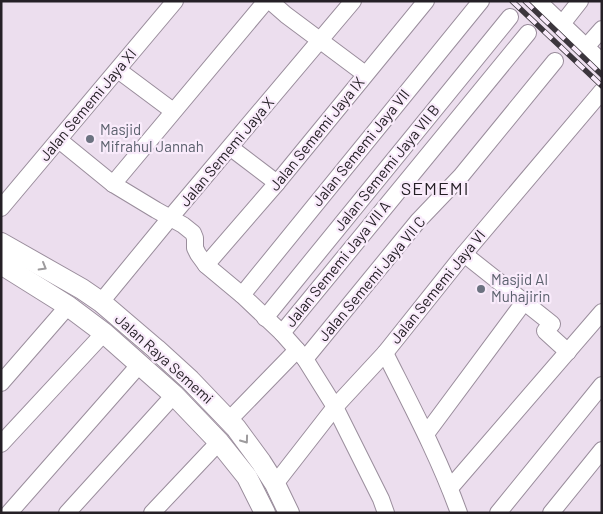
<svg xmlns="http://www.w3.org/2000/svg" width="603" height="514" font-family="Barlow,sans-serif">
<rect width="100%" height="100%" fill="#ecdeee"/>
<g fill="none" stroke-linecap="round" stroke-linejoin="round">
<g stroke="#9a8d9c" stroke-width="18">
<g id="minor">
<polyline points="270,1 286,15 365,74"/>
<polyline points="538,1 602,62"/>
<polyline points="562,24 580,1"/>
<polyline points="586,47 602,29"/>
<polyline points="118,70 173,111"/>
<polyline points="59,140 113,184 156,210 183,225 193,233 195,238 195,248 198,254 206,265 242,295 282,333 305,359 335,407 381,499 386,513"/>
<polyline points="231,148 277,183"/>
<polyline points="113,184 266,1"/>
<polyline points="1,208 175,1"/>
<polyline points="464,254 552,324 545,331 568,352"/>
<polyline points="206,265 277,183 426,1"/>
<polyline points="242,295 481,1"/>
<polyline points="101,302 170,218 353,1"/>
<polyline points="265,318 510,17"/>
<polyline points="282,333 528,33"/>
<path d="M385 353C411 405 439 457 459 513"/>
<polyline points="305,359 418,221 461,176 555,61"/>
<polyline points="1,383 68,306"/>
<polyline points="229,420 297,350"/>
<polyline points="426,434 524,302"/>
<polyline points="1,444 104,333"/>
<polyline points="275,484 335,407 385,353 464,254 602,91"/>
<polyline points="450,488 602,312"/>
<polyline points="9,513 140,364"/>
<polyline points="67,513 174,395"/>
<polyline points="152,513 219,442"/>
<polyline points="498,513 602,385"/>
<polyline points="551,513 602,450"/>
</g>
</g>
<g stroke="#9a8d9c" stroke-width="22">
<g id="major">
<polyline points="1,243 82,289 101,302 156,349 190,380 236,428 261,462 275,484 289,513"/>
<polyline points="1,264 68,306 104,333 174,395 219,442 247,477 265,513"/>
</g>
</g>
<use href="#minor" stroke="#fff" stroke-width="16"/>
<use href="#major" stroke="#fff" stroke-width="20"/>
<g stroke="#3c363d" stroke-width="5.5">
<g id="rail">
<polyline points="512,1 602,86"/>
<polyline points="525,1 602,75"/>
</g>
</g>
<use href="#rail" stroke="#f9ebfb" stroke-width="4" stroke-dasharray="11" stroke-linecap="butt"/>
</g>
<defs><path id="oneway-chevron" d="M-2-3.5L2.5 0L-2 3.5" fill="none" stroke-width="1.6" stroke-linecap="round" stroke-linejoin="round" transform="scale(1.25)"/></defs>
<g stroke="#9d9b9d">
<use href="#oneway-chevron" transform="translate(43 267) rotate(30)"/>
<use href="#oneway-chevron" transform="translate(245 440) rotate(54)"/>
</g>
<g fill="#6b7280" stroke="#f9ebfb" stroke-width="2">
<circle cx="90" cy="139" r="5"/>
<circle cx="481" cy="289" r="5"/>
</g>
<g text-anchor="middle" stroke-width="4.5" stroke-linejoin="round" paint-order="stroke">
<g font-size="15" fill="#252026" stroke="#f9ebfb">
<text transform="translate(88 105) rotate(-50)" y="5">Jalan Sememi Jaya XI</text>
<text transform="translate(317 134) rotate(-51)" y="5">Jalan Sememi Jaya IX</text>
<text transform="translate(361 148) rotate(-51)" y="5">Jalan Sememi Jaya VII</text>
<text transform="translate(227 152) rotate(-50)" y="5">Jalan Sememi Jaya X</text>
<text transform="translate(387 168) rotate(-51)" y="5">Jalan Sememi Jaya VII B</text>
<text transform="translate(338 264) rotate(-51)" y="5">Jalan Sememi Jaya VII A</text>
<text transform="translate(372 279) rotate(-50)" y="5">Jalan Sememi Jaya VII C</text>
<text transform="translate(438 287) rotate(-51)" y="5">Jalan Sememi Jaya VI</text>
<text transform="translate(164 359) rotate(42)" y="5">Jalan Raya Sememi</text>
</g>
<g font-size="15" fill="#5b616d" stroke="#f9ebfb" text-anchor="start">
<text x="100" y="135">Masjid<tspan x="100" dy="17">Mifrahul Jannah</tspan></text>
<text x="491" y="285">Masjid Al<tspan x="491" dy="17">Muhajirin</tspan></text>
</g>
<g font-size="18" letter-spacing="1" fill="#252026" stroke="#f9ebfb">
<text x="435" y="195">SEMEMI</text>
</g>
</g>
<rect width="603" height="514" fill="none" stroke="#252026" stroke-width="5"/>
</svg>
